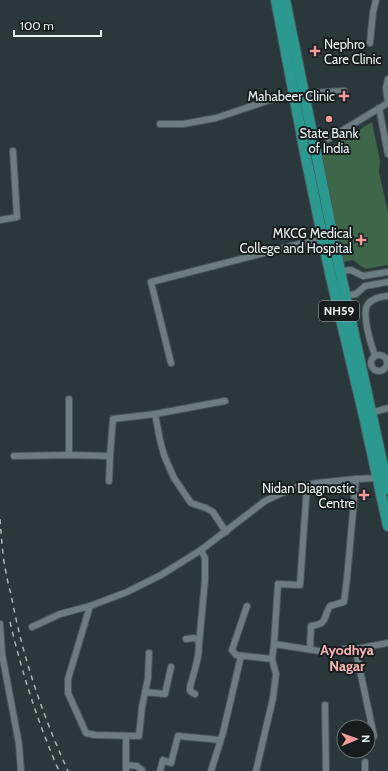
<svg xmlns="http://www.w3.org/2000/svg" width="388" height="771" font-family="Cabin,sans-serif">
<rect width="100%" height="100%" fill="#2a373b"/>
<polygon fill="#3e6649" points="372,122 380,161 379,172 388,212 388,265 365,269 353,260 342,262 318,154"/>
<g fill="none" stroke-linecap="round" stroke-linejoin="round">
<g stroke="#4a5559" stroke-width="8">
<g id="minor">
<polyline points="370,43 373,12 376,0"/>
<polyline points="388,103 386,88 388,79"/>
<polyline points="379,108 388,154"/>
<polyline points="160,124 183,124 216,118 279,97 310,93 344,91"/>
<polyline points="328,139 388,103"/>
<polyline points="0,220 17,217 13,151"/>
<polyline points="338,271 351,270 363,276 388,272"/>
<polyline points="343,296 356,294 365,286 388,282"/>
<circle cx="379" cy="363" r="8"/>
<path d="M375 356C371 345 361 313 368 304 373 298 380 297 388 296"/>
<polyline points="171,363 151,282 323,238"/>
<polyline points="69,399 69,455"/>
<polyline points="371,413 388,408"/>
<polyline points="155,414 160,440 164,455 174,478 191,503 206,508 213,512 226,532"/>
<polyline points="14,456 69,455 110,456 113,419 155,414 225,401"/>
<polyline points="109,481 110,456"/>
<polyline points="90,606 68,679 68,693 86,733 95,735 139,736 142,707 148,678 149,653"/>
<polyline points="247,606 232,650 236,655 272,659"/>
<polyline points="0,624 2,654 19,744 21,771"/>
<polyline points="32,627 60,614 90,606 127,592 161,575 201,550 265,501 282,493 294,488 317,483 356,479 378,478 380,477"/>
<path d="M186 639 194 638 198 640C202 651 193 675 190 687V691L195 694"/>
<polyline points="199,644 205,580 205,558 201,550"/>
<polyline points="274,644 278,584 300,585 307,485"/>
<path d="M310 649 311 626C329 623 322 619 330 606L344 602 347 578 356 479"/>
<polyline points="356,649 358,661 374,736"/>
<polyline points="145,692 165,694 171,667"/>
<polyline points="325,705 326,771"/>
<polyline points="126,736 126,771"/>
<polyline points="126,765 137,766 142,770 141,771"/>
<polyline points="160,771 163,760 171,763 178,736 220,740"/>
<polyline points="211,771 223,733 241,656"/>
<polyline points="256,771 273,698 276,674 272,659 274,644 319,651 332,652 344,649 356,649 388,643"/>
<polyline points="365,771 365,762"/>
</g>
</g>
<g stroke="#4a5559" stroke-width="12">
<g id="trunk">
<polyline points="276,0 305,153 330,273 364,416 388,526"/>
<polyline points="285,0 340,271 388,489"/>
</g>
</g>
<use href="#minor" stroke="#6d7c81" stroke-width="6"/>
<use href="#trunk" stroke="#2c9990" stroke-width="10"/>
<g stroke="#abb5b8" stroke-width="1.5" stroke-dasharray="5 5" stroke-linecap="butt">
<path d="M0 519C1 533 2 547 4 562 6 573 8 584 11 594 22 655 42 714 68 771"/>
<path d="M10 622C22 673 38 723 59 771"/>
</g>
</g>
<g fill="#f59b9b" stroke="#171d1f" stroke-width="1.5">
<path d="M313 45h4v4h4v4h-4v4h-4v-4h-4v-4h4z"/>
<path d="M342 90h4v4h4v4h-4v4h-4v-4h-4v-4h4z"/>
<circle cx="329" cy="119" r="4"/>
<path d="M359 234h4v4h4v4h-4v4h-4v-4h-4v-4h4z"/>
<path d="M362 489h4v4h4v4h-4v4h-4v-4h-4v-4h4z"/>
</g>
<g text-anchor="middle" stroke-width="4" stroke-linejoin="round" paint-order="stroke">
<rect fill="#171d1f" stroke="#aab2b4" stroke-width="1" x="319" y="301" width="40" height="20" rx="3"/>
<g font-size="12" font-weight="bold" fill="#e9f2f4">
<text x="339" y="315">NH59</text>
</g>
<g font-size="13" fill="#e9f2f4" stroke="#171d1f" text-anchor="end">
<text x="324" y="49" text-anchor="start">Nephro<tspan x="324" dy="15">Care Clinic</tspan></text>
<text x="335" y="101">Mahabeer Clinic</text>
<text x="329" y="138" text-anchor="middle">State Bank<tspan x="329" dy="15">of India</tspan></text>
<text x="352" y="238">MKCG Medical<tspan x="352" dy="15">College and Hospital</tspan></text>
<text x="355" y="493">Nidan Diagnostic<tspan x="355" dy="15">Centre</tspan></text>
</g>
<g font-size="14" font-weight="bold" fill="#f9b5b4" stroke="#171d1f">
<text x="347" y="655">Ayodhya<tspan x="347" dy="16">Nagar</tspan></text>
</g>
</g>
<g transform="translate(356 739) rotate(88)"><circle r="19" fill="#171d1f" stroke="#6b7274"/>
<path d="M0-3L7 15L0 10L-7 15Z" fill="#f59b9b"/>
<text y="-6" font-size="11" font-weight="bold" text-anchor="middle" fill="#e9f2f4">N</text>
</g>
<path d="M14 30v6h87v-6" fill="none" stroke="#e9f2f4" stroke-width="2"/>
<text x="20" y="30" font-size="12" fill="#e9f2f4" stroke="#171d1f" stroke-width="3" paint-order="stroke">100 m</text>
</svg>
